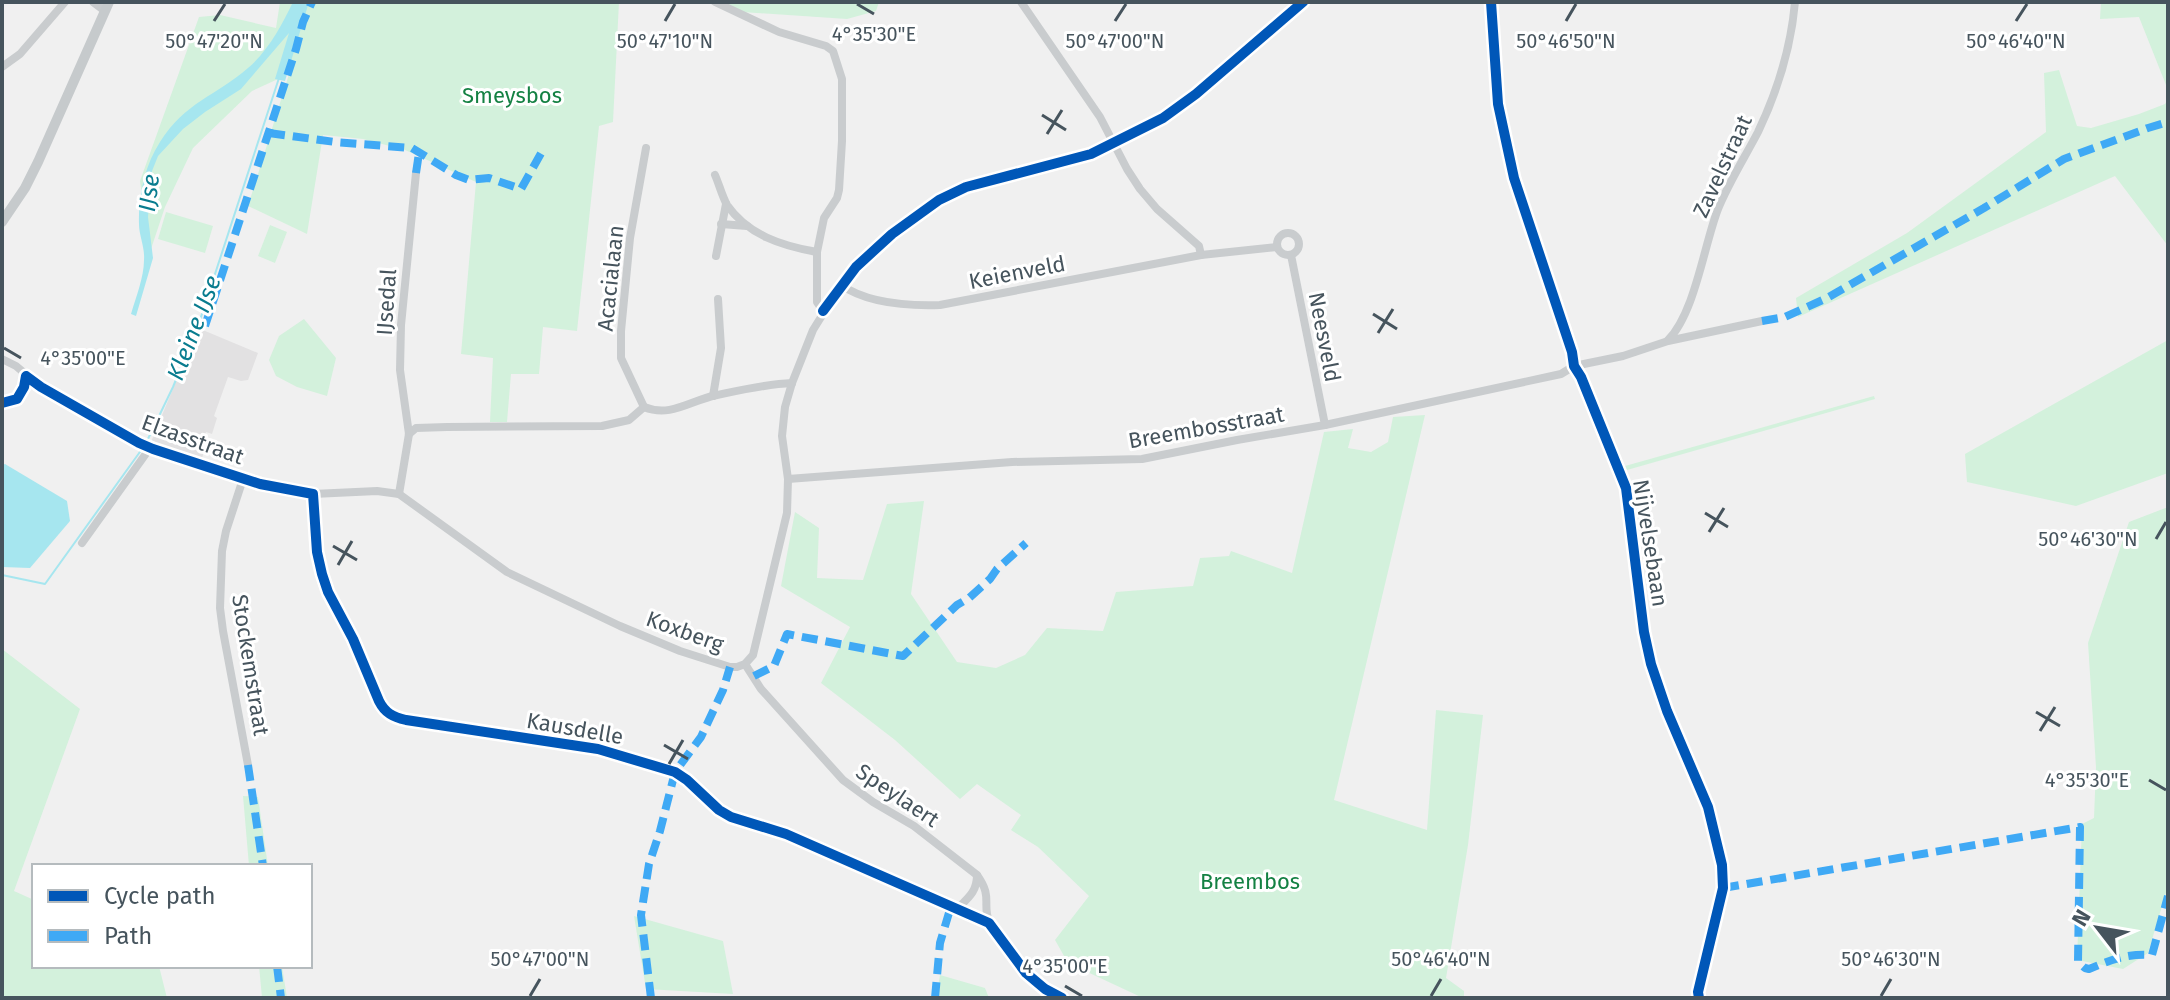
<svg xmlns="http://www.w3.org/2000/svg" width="2170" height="1000" font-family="'Fira Sans',sans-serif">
<rect width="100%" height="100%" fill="#f0f0f0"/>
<polygon fill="#e2e1e2" points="198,328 258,353 248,380 241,381 228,377 214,416 217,418 212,434 206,432 204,439 208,441 202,458 151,442"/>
<g fill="#d3f1dc">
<polygon points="280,2 619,2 613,122 599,126 577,331 543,327 539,374 511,374 507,422 490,422 493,358 461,354 476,182 405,150 363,139 323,135 307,234 248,206 289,74 252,91 193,148 165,207 150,252 140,181 199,17 220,15 276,28"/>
<polygon points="722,2 879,2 876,11 847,19 742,12"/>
<polygon points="2101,2 2168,2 2168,90 2139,17 2100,19"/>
<polygon points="2059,70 2077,126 2091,128 2139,114 2165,104 2168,99 2168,246 2115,176 1798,317 1796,298 1907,233 2046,132 2044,73"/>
<polygon points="166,212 213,226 205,253 158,239"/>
<polygon points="270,225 287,232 275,263 258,256"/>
<polygon points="304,319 336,358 327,396 297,387 276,376 269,360 279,336"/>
<polygon points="2168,340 2168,473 2076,506 1967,482 1965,454"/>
<polygon points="1874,396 1875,399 1627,470 1625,466"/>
<polygon points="1425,415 1334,800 1427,830 1436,710 1483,715 1468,845 1446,978 1464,991 1464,998 1143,998 1068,963 1055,940 1089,896 1038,847 1011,830 1021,815 977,784 960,799 895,740 821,683 850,627 781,586 795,512 819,528 817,578 863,580 887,504 924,501 911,594 957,662 996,668 1025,655 1047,628 1103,631 1116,592 1193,586 1200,558 1229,556 1231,551 1292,573 1324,432 1353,429 1348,448 1371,452 1388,442 1393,417"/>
<polygon points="2168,507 2168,886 2148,953 2123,969 2077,960 2082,824 2094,818 2096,767 2088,643 2129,522"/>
<polygon points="2,649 80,709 14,891 34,900 34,966 159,966 167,998 2,998"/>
<polygon points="243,796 258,797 268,866 249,866"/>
<polygon points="634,916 723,941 733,994 646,989"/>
<polygon points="259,966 282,966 287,998 262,998"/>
<polygon points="940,975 985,988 989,998 936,998"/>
</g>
<g fill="#a6e6ef">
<path d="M293 2H309L285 81 275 79 289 33 241 89 205 112 183 129 158 156 152 171 148 217 153 258 136 316 131 314C136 297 144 277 144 260 145 247 139 236 139 224 138 196 145 165 160 142 185 102 216 96 248 68 268 51 282 25 293 2Z"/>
<polygon points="5,464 67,501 70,521 30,568 2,567 2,465"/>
</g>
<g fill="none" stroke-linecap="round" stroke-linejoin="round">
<g stroke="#a6e6ef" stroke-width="2">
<polyline points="146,443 173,387 199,323 279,78"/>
<polyline points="2,575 45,584 142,449"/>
</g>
<g stroke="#c9ccce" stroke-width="8">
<polyline points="93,2 105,11"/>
<polyline points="715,2 779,32 826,46 833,51 842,79 842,141 839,190 837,198 824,218 817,252 817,302 823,311"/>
<polyline points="1021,2 1100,117 1127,169 1140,189 1157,209 1199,246 1201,255"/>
<polyline points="1491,2 1498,104 1514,178 1572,352 1574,366 1581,377 1626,488 1644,632 1651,664 1667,711 1708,807 1722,865 1723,888 1698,992 1699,998"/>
<polyline points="2,67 20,54 65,2"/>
<path d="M715 175C719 184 722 196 727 205 748 235 782 246 817 252"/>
<polyline points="721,224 747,226"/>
<circle cx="1288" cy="244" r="11"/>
<polyline points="1291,255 1325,425"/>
<polyline points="716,256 726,204"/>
<path d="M841 285C867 303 909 306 940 305L1201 255 1277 247"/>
<path d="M1668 340C1695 313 1704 245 1718 209 1729 182 1745 157 1758 132 1778 90 1791 48 1795 2"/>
<path d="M2 359 16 366 41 387 139 443 153 449 277 489 313 494 377 491 399 494 507 572 620 626 680 651 730 667H737L745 664 753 655 787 513 788 479 782 436 785 407 792 383 813 330 841 285 856 267 872 251 926 208 966 187C1007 176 1051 169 1091 154 1173 122 1238 59 1303 2"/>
<polyline points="713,396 721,348 718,299"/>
<polyline points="2,403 17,399 24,387 26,376"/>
<polyline points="644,407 621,358 621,331 630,238 646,148"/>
<path d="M644 407C671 418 691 400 717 395 741 390 767 384 792 383"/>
<polyline points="409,434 416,428 447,427 602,426 629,420 644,407"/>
<polyline points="243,479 226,531 222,551 220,608 223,631 248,765"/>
<polyline points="788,479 1012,462 1142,459 1237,440 1325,425 1561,374 1574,366 1623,356 1668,341 1762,321"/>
<path d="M313 494 317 552 322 574 328 592 353 639 379 701C385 713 393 717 406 720L598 749 675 772 687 780 719 810 731 817 786 834 989 923"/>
<polyline points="399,494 409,434 400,370 401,325 416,173"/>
<polyline points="82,543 150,448"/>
<polyline points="745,664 761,689 843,780 873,802 914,826 977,875"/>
<path d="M957 909C968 898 977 892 977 875 993 897 982 903 989 922 992 929 999 937 1004 943 1021 966 1036 984 1062 998"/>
</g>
<polyline stroke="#c6cacc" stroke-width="10" points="2,222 25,188 38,162 109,2"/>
<g stroke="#3fa9f5" stroke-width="8" stroke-dasharray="16 8" stroke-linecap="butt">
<polyline points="269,133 335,142 412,148 456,175 469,180 489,178 521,189 544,148"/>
<polyline points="416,173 419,153"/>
<polyline points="1762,321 1785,317 1827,298 1984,208 2064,159 2148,128 2168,122"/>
<polyline points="205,326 296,49 303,22 312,2"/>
<polyline points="754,676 774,666 787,634 903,656 957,605 969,598 990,579 997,569 1026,543"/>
<polyline points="248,765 263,866"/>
<path d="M1723 888 2080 827 2078 962 2085 968 2089 969C2111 960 2128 953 2152 955L2168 896"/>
<polyline points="277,966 281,998"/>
<polyline points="651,998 641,915 649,864 660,831 675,772 701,737 723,690 730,667"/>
<polyline points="935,998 940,943 951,906"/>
</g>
<g stroke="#fff" stroke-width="15">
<g id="cycleway">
<polyline points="1491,2 1498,104 1514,178 1572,352 1574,366 1581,377 1626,488 1644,632 1651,664 1667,711 1708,807 1722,865 1723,888 1698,992 1699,998"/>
<polyline points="823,311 856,267 892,234 939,200 966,187 1091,154 1163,118 1196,94 1303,2"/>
<path d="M2 403 17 399 24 387 26 376 41 387 139 443 153 449 260 484 313 494 317 552 322 574 328 592 353 639 379 701C385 713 393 717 406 720L598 749 675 772 687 780 719 810 731 817 786 834 989 923 1026 973 1045 989 1062 998"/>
</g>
</g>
<use href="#cycleway" stroke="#0057b8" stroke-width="10"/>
</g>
<path fill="none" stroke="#46545d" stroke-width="3" d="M857 4 874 14M214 21 225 4M665 21 675 4M1115 21 1126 4M1566 21 1576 4M2016 21 2027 4M1042 115 1066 130M1047 134 1062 110M1373 314 1397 329M1378 333 1393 309M4 348 21 358M1705 513 1728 527M1709 532 1724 508M2156 539 2166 522M333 546 357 560M338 565 352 541M2036 712 2060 726M2040 731 2055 707M664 745 688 759M669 764 683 740M2149 780 2166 790M1065 986 1082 996M530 996 540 979M1431 996 1441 979M1881 996 1891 979"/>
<g text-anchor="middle" stroke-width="6" stroke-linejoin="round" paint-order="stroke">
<g font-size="22" fill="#148143" stroke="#fff">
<text x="512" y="103">Smeysbos</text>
<text x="1250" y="889">Breembos</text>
</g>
<g font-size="22" fill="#46545d" stroke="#fff">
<text transform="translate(1722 166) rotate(-65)" y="8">Zavelstraat</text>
<text transform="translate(1017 272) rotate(-11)" y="8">Keienveld</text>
<text transform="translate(610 278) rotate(-84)" y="8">Acacialaan</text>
<text transform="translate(386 302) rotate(-86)" y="8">IJsedal</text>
<text transform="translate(1325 337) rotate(79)" y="8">Neesveld</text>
<text transform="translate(1206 427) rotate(-10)" y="8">Breembosstraat</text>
<text transform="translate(193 439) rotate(20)" y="8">Elzasstraat</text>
<text transform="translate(1651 543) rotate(81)" y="8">Nijvelsebaan</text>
<text transform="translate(685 631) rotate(20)" y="8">Koxberg</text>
<text transform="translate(251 665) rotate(81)" y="8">Stockemstraat</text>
<text transform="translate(575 728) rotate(10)" y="8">Kausdelle</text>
<text transform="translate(898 795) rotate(34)" y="8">Speylaert</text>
</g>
<g font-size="24" font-style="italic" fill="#097c8f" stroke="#fff">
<text transform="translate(149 193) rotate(-83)" y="8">IJse</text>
<text transform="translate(194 328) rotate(-69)" y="8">Kleine IJse</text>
</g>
</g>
<g font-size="20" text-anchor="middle" fill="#46545d" stroke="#fff" stroke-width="6" stroke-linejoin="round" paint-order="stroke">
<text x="874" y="41">4°35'30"E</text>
<text x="665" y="48">50°47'10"N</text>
<text x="1115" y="48">50°47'00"N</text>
<text x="1566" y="48">50°46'50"N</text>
<text x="214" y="48">50°47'20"N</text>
<text x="2016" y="48">50°46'40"N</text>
<text x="83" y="365">4°35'00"E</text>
<text x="2088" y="546">50°46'30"N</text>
<text x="2087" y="787">4°35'30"E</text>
<text x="540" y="966">50°47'00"N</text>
<text x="1441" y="966">50°46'40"N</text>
<text x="1891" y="966">50°46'30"N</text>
<text x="1065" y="973">4°35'00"E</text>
</g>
<rect width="2170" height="1000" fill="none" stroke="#46545d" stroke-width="8"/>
<rect x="32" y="864" width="280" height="104" fill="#ffffff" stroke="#b5bbbe" stroke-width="2"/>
<rect x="48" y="890" width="40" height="12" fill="#0057b8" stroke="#b5bbbe" stroke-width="2"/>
<text x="104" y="904" font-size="24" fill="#46545d">Cycle path</text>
<rect x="48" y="930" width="40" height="12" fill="#3fa9f5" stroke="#b5bbbe" stroke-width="2"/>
<text x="104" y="944" font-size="24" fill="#46545d">Path</text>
<g transform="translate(2098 928) rotate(301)" stroke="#ffffff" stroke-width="6" paint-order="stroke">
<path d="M0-6L14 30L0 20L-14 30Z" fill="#46545d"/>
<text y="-12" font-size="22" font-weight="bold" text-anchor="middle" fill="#46545d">N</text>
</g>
</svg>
